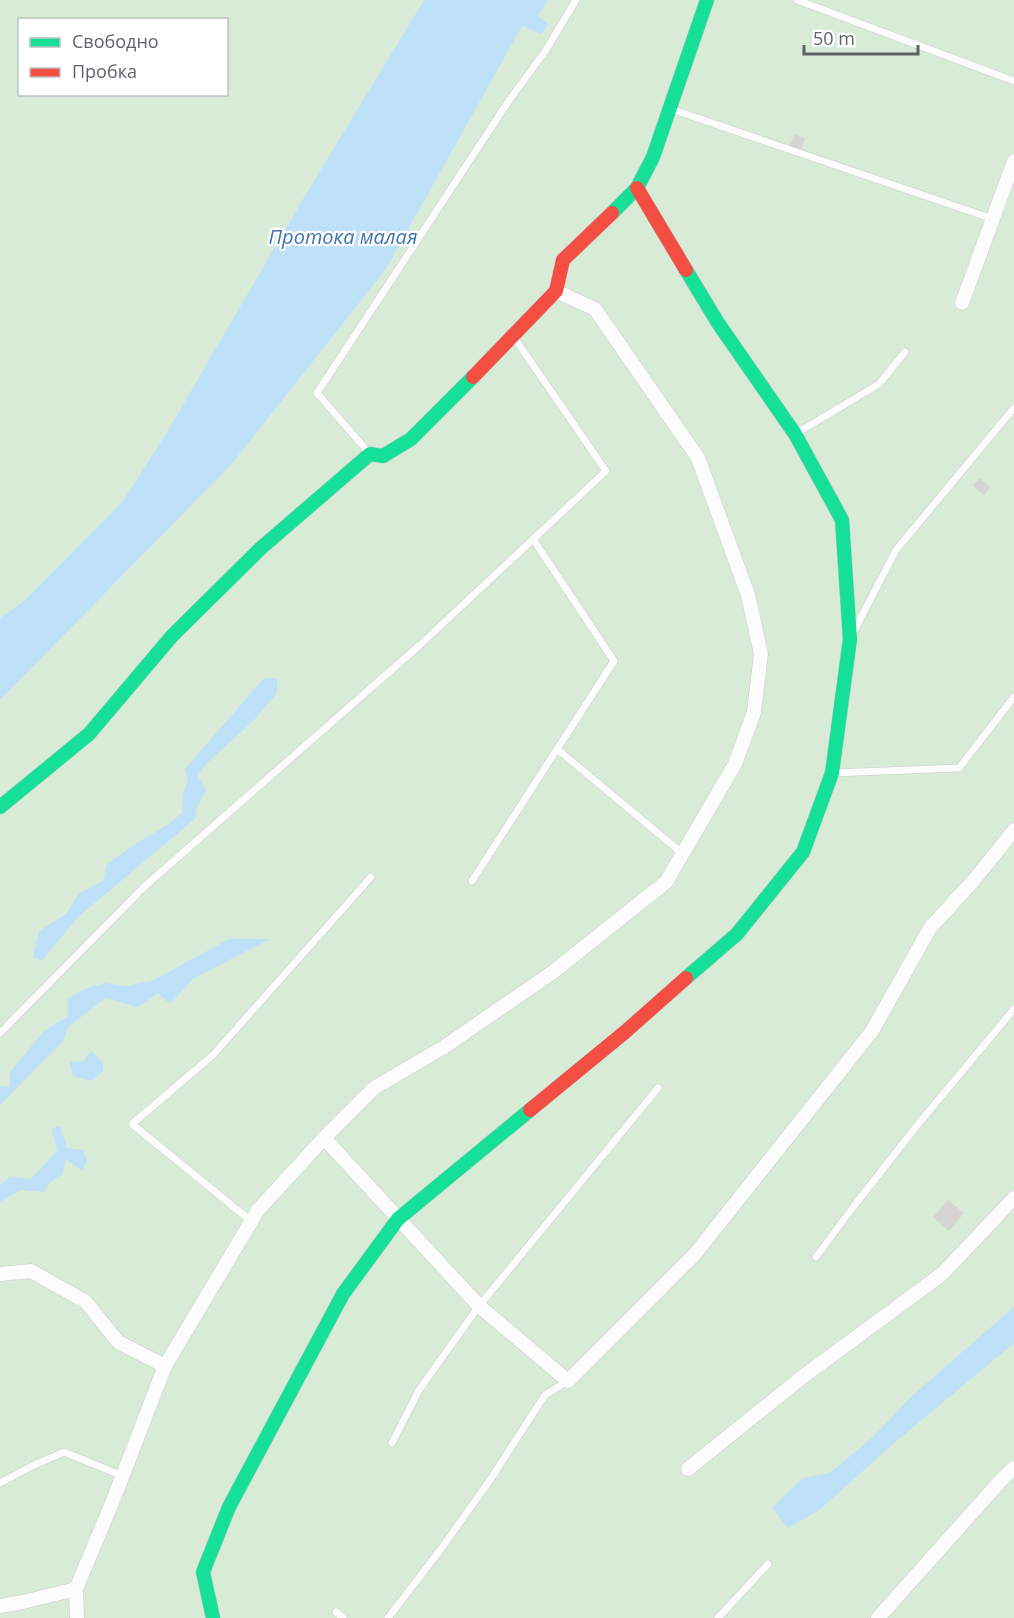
<svg xmlns="http://www.w3.org/2000/svg" width="1014" height="1618" font-family="'Open Sans',sans-serif">
<rect width="100%" height="100%" fill="#efeeea"/>
<g fill="#d8ebd6" fill-rule="evenodd">
<path d="M0 0H424L337 144 167 432 122 502 25 600 0 618ZM20 20H226V94H20Z"/>
<polygon points="548,0 1014,0 1014,1618 0,1618 0,700 231,465 386,269 522,25 548,24 538,16"/>
</g>
<g fill="#bfe0f9">
<polygon points="424,0 548,0 538,16 548,24 542,34 522,26 386,269 231,465 0,700 0,618 25,600 122,502 167,432 306,194"/>
<polygon points="264,678 277,679 277,693 254,720 205,765 198,776 206,791 196,809 196,818 78,917 42,961 33,957 39,931 66,914 79,893 103,881 107,864 140,841 167,825 182,813 183,794 188,780 185,769"/>
<polygon points="229,939 270,939 194,978 170,1004 158,993 137,1007 106,998 69,1026 63,1041 0,1105 0,1086 10,1087 10,1072 44,1031 68,1016 68,998 87,988 105,983 125,986 152,981"/>
<polygon points="91,1051 103,1062 103,1071 92,1081 73,1076 69,1061 83,1062"/>
<polygon points="60,1126 67,1148 83,1150 87,1162 82,1170 66,1160 62,1174 49,1183 44,1192 20,1190 0,1202 0,1185 10,1177 31,1179 57,1151 52,1129"/>
<polygon points="1014,1307 1014,1343 900,1438 819,1510 788,1528 772,1508 803,1478 830,1473 873,1437 913,1395"/>
</g>
<g fill="#d6d5d3">
<polygon points="794,134 805,138 800,153 789,148"/>
<polygon points="979,478 990,487 984,495 973,486"/>
<polygon points="948,1200 964,1213 949,1231 933,1217"/>
</g>
<g fill="none" stroke-linecap="round" stroke-linejoin="round">
<g stroke="#cbcccc" stroke-width="8">
<g id="lane">
<polyline points="797,0 1014,81"/>
<polyline points="671,109 993,219"/>
<polyline points="797,433 879,384 905,352"/>
<polyline points="370,454 317,393 508,102 546,50 576,0"/>
<polyline points="854,631 896,550 1014,408"/>
<polyline points="557,749 683,854"/>
<polyline points="833,773 959,768 1014,697"/>
<polyline points="472,881 614,661 533,539"/>
<polyline points="0,1033 144,887 421,644 606,471 513,336"/>
<polyline points="251,1221 132,1124 213,1055 371,877"/>
<polyline points="816,1257 854,1206 919,1123 1014,1009"/>
<polyline points="392,1443 419,1390 479,1306 658,1088"/>
<polyline points="0,1483 32,1466 64,1452 123,1476"/>
<polyline points="336,1612 343,1618"/>
<polyline points="388,1618 441,1549 490,1480 545,1395 568,1381"/>
<polyline points="718,1618 768,1564"/>
</g>
</g>
<g stroke="#cbcccc" stroke-width="15">
<g id="street">
<polyline points="962,303 1014,161"/>
<polyline points="324,1138 479,1306 568,1381 695,1254 872,1031 930,928 974,880 1014,830"/>
<polyline points="0,1274 31,1271 86,1302 118,1342 165,1366"/>
<polyline points="688,1469 801,1378 942,1274 1014,1198"/>
<polyline points="76,1589 77,1618"/>
<polyline points="0,1606 23,1602 76,1589 114,1498 165,1366 258,1210 324,1138 374,1088 444,1047 553,972 666,882 735,764 754,712 761,654 748,595 698,458 595,309 556,291"/>
<polyline points="878,1618 1003,1478 1014,1468"/>
</g>
</g>
<g stroke="#cacacb" stroke-width="15">
<g id="fast">
<polyline points="612,213 637,188 653,157 707,0"/>
<polyline points="686,270 718,323 795,434 842,520 850,639 832,773 803,852 737,934 686,978"/>
<polyline points="0,807 89,734 172,636 261,548 370,454 383,456 411,439 473,377"/>
<polyline points="213,1618 203,1572 229,1507 343,1294 398,1219 530,1110"/>
</g>
</g>
<g stroke="#cacacb" stroke-width="15">
<g id="jam">
<polyline points="637,188 686,270"/>
<polyline points="473,377 556,291 563,260 612,213"/>
<polyline points="530,1110 625,1032 686,978"/>
</g>
</g>
<use href="#lane" stroke="#fdfcfc" stroke-width="7"/>
<use href="#street" stroke="#fdfcfc" stroke-width="14"/>
<use href="#fast" stroke="#16e098" stroke-width="14"/>
<use href="#jam" stroke="#f24e42" stroke-width="14"/>
</g>
<g text-anchor="middle" stroke-width="4.5" stroke-linejoin="round" paint-order="stroke">
<g font-size="20" font-style="italic" fill="#4174aa" stroke="#fff">
<text x="343" y="244">Протока малая</text>
</g>
</g>
<rect x="18" y="18" width="210" height="78" fill="#ffffff" stroke="#bfc1c3" stroke-width="1.5"/>
<rect x="30" y="38" width="30" height="9" fill="#16e098" stroke="#bfc1c3" stroke-width="1.5"/>
<text x="72" y="48" font-size="18" fill="#5f6368">Свободно</text>
<rect x="30" y="68" width="30" height="9" fill="#f24e42" stroke="#bfc1c3" stroke-width="1.5"/>
<text x="72" y="78" font-size="18" fill="#5f6368">Пробка</text>
<path d="M804 45v9h114v-9" fill="none" stroke="#5f6368" stroke-width="3"/>
<text x="813" y="45" font-size="18" fill="#5f6368" stroke="#ffffff" stroke-width="4.5" paint-order="stroke">50 m</text>
</svg>
